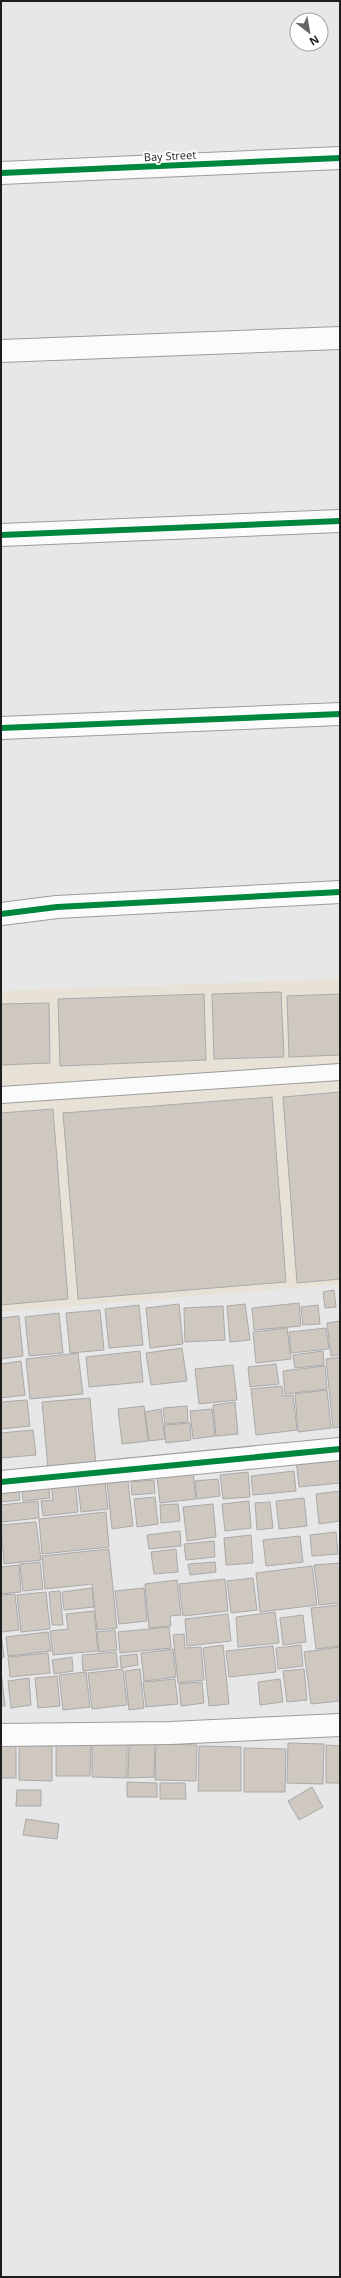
<svg xmlns="http://www.w3.org/2000/svg" width="341" height="2278" font-family="'Open Sans',sans-serif">
<rect width="100%" height="100%" fill="#e7e7e8"/>
<polygon fill="#e8e1d6" points="340,979 340,1284 1,1312 1,991"/>
<g fill="#cec8c0" stroke="#aaa">
<polygon points="281,992 284,1057 214,1059 212,994"/>
<polygon points="204,994 206,1060 60,1066 58,999"/>
<polygon points="340,994 340,1055 289,1057 287,996"/>
<polygon points="49,1003 50,1063 1,1065 1,1004"/>
<polygon points="340,1092 340,1279 297,1283 283,1097"/>
<polygon points="272,1097 286,1282 78,1299 63,1113"/>
<polygon points="53,1109 68,1299 1,1305 1,1113"/>
<polygon points="334,1290 336,1307 325,1308 323,1292"/>
<polygon points="299,1303 301,1326 254,1330 252,1308"/>
<polygon points="179,1304 183,1344 150,1348 146,1308"/>
<polygon points="245,1304 250,1340 230,1342 227,1306"/>
<polygon points="139,1305 143,1345 109,1348 105,1309"/>
<polygon points="318,1305 320,1324 303,1325 301,1307"/>
<polygon points="223,1306 225,1340 185,1342 184,1308"/>
<polygon points="100,1310 104,1350 70,1353 66,1313"/>
<polygon points="59,1313 63,1353 29,1356 25,1317"/>
<polygon points="19,1316 23,1356 1,1359 1,1318"/>
<polygon points="340,1321 340,1355 331,1356 327,1323"/>
<polygon points="287,1328 291,1359 256,1363 253,1332"/>
<polygon points="326,1328 329,1349 291,1353 289,1332"/>
<polygon points="182,1348 187,1381 151,1385 146,1353"/>
<polygon points="140,1351 143,1382 89,1387 86,1357"/>
<polygon points="323,1351 324,1365 295,1368 293,1355"/>
<polygon points="78,1353 83,1394 30,1399 26,1359"/>
<polygon points="340,1357 340,1427 333,1428 326,1359"/>
<polygon points="21,1361 25,1395 1,1398 1,1364"/>
<polygon points="276,1364 279,1384 250,1387 248,1367"/>
<polygon points="233,1365 237,1400 199,1404 195,1369"/>
<polygon points="325,1366 327,1389 285,1394 283,1371"/>
<polygon points="282,1386 283,1396 293,1395 297,1430 256,1435 251,1389"/>
<polygon points="327,1390 331,1428 298,1432 295,1394"/>
<polygon points="90,1398 96,1466 48,1469 42,1402"/>
<polygon points="27,1400 30,1426 1,1429 1,1402"/>
<polygon points="235,1402 238,1434 216,1436 213,1405"/>
<polygon points="144,1406 148,1441 122,1444 118,1409"/>
<polygon points="187,1406 188,1422 165,1424 163,1408"/>
<polygon points="161,1409 165,1439 149,1441 145,1412"/>
<polygon points="212,1409 215,1436 193,1439 190,1411"/>
<polygon points="190,1423 191,1440 166,1443 164,1425"/>
<polygon points="33,1430 36,1455 1,1458 1,1433"/>
<polygon points="340,1454 340,1483 299,1487 296,1459"/>
<polygon points="294,1471 296,1491 253,1495 251,1476"/>
<polygon points="248,1472 250,1497 223,1499 220,1475"/>
<polygon points="193,1473 196,1499 160,1503 157,1477"/>
<polygon points="218,1479 220,1496 197,1499 195,1481"/>
<polygon points="48,1480 50,1498 23,1501 21,1483"/>
<polygon points="75,1480 78,1512 43,1516 41,1501 53,1500 51,1482"/>
<polygon points="154,1480 155,1493 132,1495 131,1482"/>
<polygon points="128,1481 133,1526 112,1529 107,1483"/>
<polygon points="18,1483 20,1500 1,1502 1,1484"/>
<polygon points="105,1483 108,1509 81,1512 78,1486"/>
<polygon points="340,1491 340,1521 319,1524 316,1494"/>
<polygon points="155,1497 158,1524 137,1527 134,1499"/>
<polygon points="304,1498 307,1526 279,1529 276,1501"/>
<polygon points="38,1501 39,1518 2,1522 1,1505"/>
<polygon points="249,1501 251,1528 225,1531 222,1504"/>
<polygon points="270,1502 273,1528 257,1530 255,1503"/>
<polygon points="178,1504 180,1521 161,1523 160,1505"/>
<polygon points="213,1504 216,1537 187,1541 183,1507"/>
<polygon points="106,1512 109,1547 42,1554 39,1519"/>
<polygon points="36,1522 41,1560 4,1564 1,1525"/>
<polygon points="180,1531 181,1546 149,1549 147,1535"/>
<polygon points="336,1532 338,1554 312,1556 310,1535"/>
<polygon points="251,1535 253,1563 226,1565 224,1538"/>
<polygon points="300,1536 303,1562 266,1566 263,1540"/>
<polygon points="214,1541 215,1557 186,1560 184,1544"/>
<polygon points="109,1549 117,1628 97,1630 92,1584 45,1589 42,1556"/>
<polygon points="176,1549 178,1572 154,1574 151,1552"/>
<polygon points="40,1562 43,1589 23,1591 20,1564"/>
<polygon points="215,1562 216,1572 190,1575 188,1564"/>
<polygon points="340,1563 340,1603 319,1605 314,1565"/>
<polygon points="19,1565 21,1592 1,1594 1,1567"/>
<polygon points="312,1566 317,1605 260,1612 256,1573"/>
<polygon points="253,1578 257,1610 231,1613 227,1581"/>
<polygon points="225,1579 228,1611 183,1616 179,1584"/>
<polygon points="177,1580 181,1615 170,1616 171,1626 149,1628 145,1584"/>
<polygon points="92,1588 94,1607 64,1610 62,1592"/>
<polygon points="144,1588 147,1621 119,1624 115,1591"/>
<polygon points="60,1591 63,1625 52,1625 49,1592"/>
<polygon points="46,1592 50,1629 21,1632 17,1595"/>
<polygon points="15,1594 19,1630 1,1632 1,1595"/>
<polygon points="340,1605 340,1646 316,1649 311,1608"/>
<polygon points="94,1611 98,1651 53,1655 50,1631 68,1629 66,1614"/>
<polygon points="275,1612 279,1643 238,1647 236,1617"/>
<polygon points="228,1614 231,1641 187,1646 185,1619"/>
<polygon points="303,1615 306,1642 283,1645 280,1618"/>
<polygon points="169,1627 171,1648 120,1653 118,1632"/>
<polygon points="115,1630 117,1650 99,1652 97,1632"/>
<polygon points="48,1632 51,1651 8,1656 6,1637"/>
<polygon points="1,1633 4,1657 1,1658"/>
<polygon points="184,1634 185,1648 201,1647 204,1680 178,1683 173,1635"/>
<polygon points="223,1645 229,1704 209,1706 203,1648"/>
<polygon points="301,1645 303,1666 278,1669 276,1648"/>
<polygon points="273,1646 276,1672 229,1677 226,1651"/>
<polygon points="340,1647 340,1701 311,1704 304,1652"/>
<polygon points="173,1649 176,1677 144,1681 141,1653"/>
<polygon points="116,1652 118,1667 83,1671 82,1655"/>
<polygon points="48,1653 50,1673 10,1677 8,1657"/>
<polygon points="137,1654 138,1665 121,1668 120,1656"/>
<polygon points="72,1657 73,1671 54,1674 52,1660"/>
<polygon points="123,1669 127,1705 92,1709 88,1673"/>
<polygon points="140,1669 144,1708 129,1710 125,1671"/>
<polygon points="304,1669 307,1700 287,1702 283,1671"/>
<polygon points="1,1671 5,1706 1,1706"/>
<polygon points="86,1672 90,1707 63,1710 59,1675"/>
<polygon points="57,1676 60,1706 38,1708 35,1678"/>
<polygon points="29,1678 31,1705 11,1708 8,1681"/>
<polygon points="175,1679 178,1704 146,1707 143,1682"/>
<polygon points="280,1679 283,1702 260,1705 258,1682"/>
<polygon points="202,1682 204,1703 181,1706 179,1684"/>
<polygon points="92,1739 127,1739 127,1778 92,1777"/>
<polygon points="56,1742 91,1742 90,1776 56,1776"/>
<polygon points="288,1743 324,1744 323,1784 287,1783"/>
<rect x="1" y="1744" width="15" height="34"/>
<polygon points="155,1744 154,1777 128,1778 129,1745"/>
<polygon points="156,1744 197,1745 196,1781 155,1780"/>
<polygon points="19,1745 52,1746 52,1781 19,1780"/>
<polygon points="326,1745 340,1746 340,1783 326,1783"/>
<polygon points="199,1746 241,1747 241,1791 198,1791"/>
<polygon points="244,1748 286,1749 285,1792 244,1792"/>
<polygon points="127,1782 157,1783 157,1797 127,1797"/>
<polygon points="160,1783 185,1783 186,1799 160,1799"/>
<polygon points="312,1787 323,1807 299,1820 288,1801"/>
<polygon points="17,1790 41,1790 41,1806 16,1806"/>
<polygon points="26,1819 59,1824 57,1839 23,1835"/>
</g>
<g fill="none" stroke-linecap="round" stroke-linejoin="round">
<g stroke="#9c9c9c" stroke-width="18">
<polyline id="service" points="1,1095 340,1072"/>
</g>
<g stroke="#9c9c9c" stroke-width="24">
<g id="minor">
<polyline points="1,173 340,158"/>
<polyline points="1,351 340,338"/>
<polyline points="1,535 340,521"/>
<polyline points="1,728 340,714"/>
<polyline points="1,914 57,907 340,892"/>
<polyline points="1,1482 340,1449"/>
<polyline points="1,1735 170,1733 340,1725"/>
</g>
</g>
<use href="#service" stroke="#fbfbfc" stroke-width="16"/>
<use href="#minor" stroke="#fbfbfc" stroke-width="22"/>
<g stroke="#fff" stroke-width="8">
<g id="cycleway">
<polyline points="1,173 340,158"/>
<polyline points="1,535 340,521"/>
<polyline points="1,728 340,714"/>
<polyline points="1,914 57,907 340,892"/>
<polyline points="1,1482 340,1449"/>
</g>
</g>
<use href="#cycleway" stroke="#00873e" stroke-width="6"/>
</g>
<g text-anchor="middle" stroke-width="3.5" stroke-linejoin="round" paint-order="stroke">
<g font-size="11" fill="#1c1d1d" stroke="#fff">
<text transform="translate(170 156) rotate(-3)" y="4">Bay Street</text>
</g>
</g>
<rect width="341" height="2278" fill="none" stroke="#1c1d1d" stroke-width="4"/>
<g transform="translate(309 32) rotate(149)"><circle r="19" fill="#ffffff" stroke="#a4a5a5"/>
<path d="M0-3L7 15L0 10L-7 15Z" fill="#636464"/>
<text y="-6" font-size="11" font-weight="bold" text-anchor="middle" fill="#1c1d1d">N</text>
</g>
</svg>
